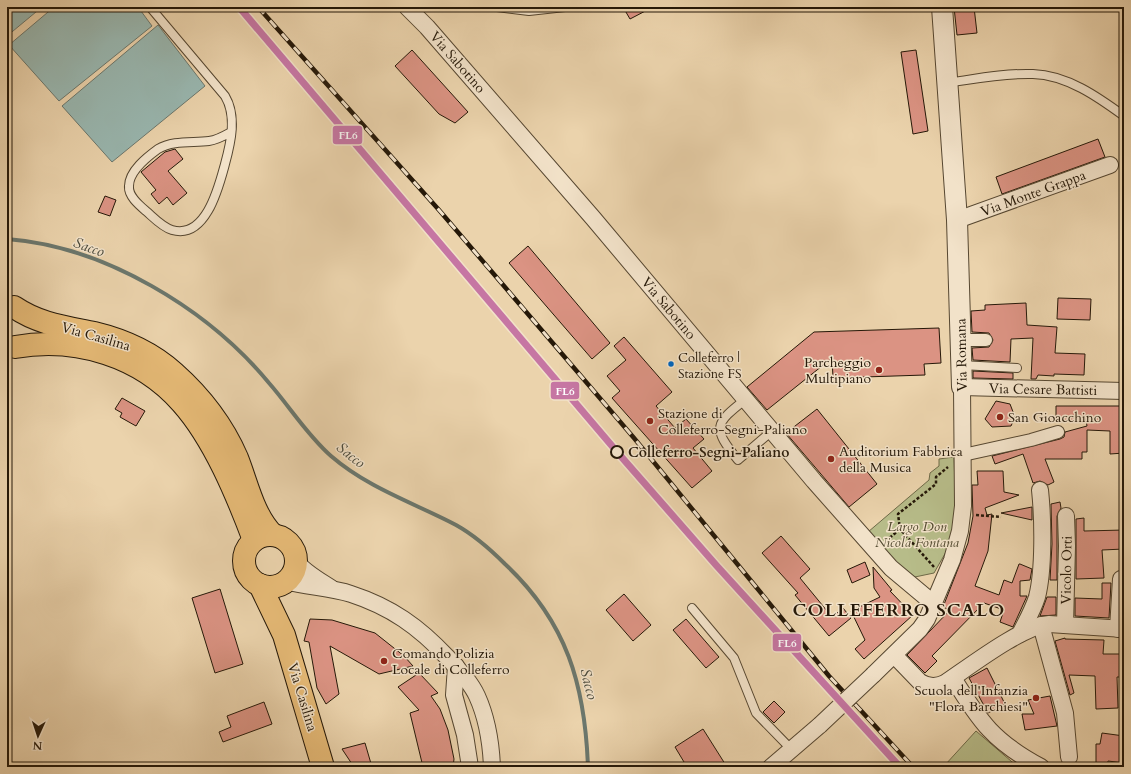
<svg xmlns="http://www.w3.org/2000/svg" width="1131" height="774" font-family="Cardo,serif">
<rect width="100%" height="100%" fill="#ebd3ac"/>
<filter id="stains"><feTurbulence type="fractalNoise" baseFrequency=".005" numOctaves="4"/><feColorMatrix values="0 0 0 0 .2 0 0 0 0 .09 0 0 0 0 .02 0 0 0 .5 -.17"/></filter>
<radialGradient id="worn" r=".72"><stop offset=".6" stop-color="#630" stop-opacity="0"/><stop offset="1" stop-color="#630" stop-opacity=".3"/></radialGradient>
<g fill="#b7bc89" stroke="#6e6a48">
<polygon points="954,457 956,517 950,545 934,573 910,578 868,532 929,480 930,473 939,466 939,459"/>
<polygon points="976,731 1018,767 947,767 945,765"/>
</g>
<g fill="#99b7b0" stroke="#6b776d">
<polygon points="7,7 42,7 7,36"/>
<polygon points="54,7 138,7 152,26 59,101 9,45"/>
<polygon points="158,25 205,86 112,162 62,106"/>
</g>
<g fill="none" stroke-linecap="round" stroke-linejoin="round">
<path stroke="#6b776d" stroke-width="4" d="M7 239C104 246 208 309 269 383 290 407 307 435 331 456 368 488 414 503 456 525 474 535 490 549 505 564 567 622 585 685 588 767"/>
</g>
<g fill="#db9383" stroke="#251808">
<polygon points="623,7 653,7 630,19"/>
<polygon points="954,7 974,7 977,33 957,35"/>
<polygon points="412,50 468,112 455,123 439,114 395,66"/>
<polygon points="916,50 928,131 913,134 901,52"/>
<polygon points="1098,139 1105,157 1002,194 996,177"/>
<polygon points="175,149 183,159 168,171 187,193 173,205 167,197 159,204 151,194 156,190 141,172 165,152"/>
<polygon points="105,196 116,200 110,216 98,212"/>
<polygon points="528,246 610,343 592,359 509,263"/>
<polygon points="1058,298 1091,299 1090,320 1057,319"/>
<polygon points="1026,303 1027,325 1057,327 1055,353 1085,354 1084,375 1054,374 1054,376 1038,375 1036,379 1031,379 1033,338 1011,339 1010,362 973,360 972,348 989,347 993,340 989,333 972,332 971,311 985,310 985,305"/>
<polygon points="939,328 941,363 924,364 925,375 833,378 832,358 767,410 747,387 814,332"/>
<polygon points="624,337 672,392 656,406 675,428 686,419 704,439 693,448 712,471 692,488 612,398 620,391 607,376 626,360 614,346"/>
<polygon points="973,371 1013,373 1013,379 973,378"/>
<polygon points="122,398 145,411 136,426 120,417 122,413 115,409"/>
<polygon points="996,401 1010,404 1015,417 1011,426 992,427 985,419"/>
<polygon points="1056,406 1124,406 1124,453 1110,454 1110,431 1087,430 1087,452 1082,452 1082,459 1045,459 1054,482 1048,485 1040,481 1033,483 1023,454 995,464 992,456 1060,439 1064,437 1065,432 1087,426 1086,420 1056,422"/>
<polygon points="817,409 877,484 849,507 786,433"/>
<polygon points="977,471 1003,471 1004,492 1019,495 985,508 987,515 992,514 988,551 975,586 999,595 1004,580 1012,583 1019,564 1020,564 1032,569 1030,580 1020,581 1020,596 1027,596 1013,627 1000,622 1004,610 984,603 932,656 937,661 925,673 907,655 950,610 943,607 968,543 973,516 972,485 978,485"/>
<polygon points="1060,502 1061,508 1057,516 1057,580 1050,580 1052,544 1051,504"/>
<polygon points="1032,507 1032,520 1001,513"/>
<polygon points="1084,518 1084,531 1124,530 1124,549 1102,550 1104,578 1076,579 1076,519"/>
<polygon points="781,536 810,569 800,578 832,617 843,608 851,618 829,636 795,595 798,593 762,553"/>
<polygon points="865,562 870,575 852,583 847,570"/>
<polygon points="873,567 892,590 890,591 913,615 864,659 855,649 865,640 851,611 880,597 874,588"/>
<polygon points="1102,583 1111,583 1109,618 1075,616 1075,598 1102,599"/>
<polygon points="220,589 243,664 215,673 192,598"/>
<polygon points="624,594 651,625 633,641 606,610"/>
<polygon points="1047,597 1056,597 1056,615 1040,616"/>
<polygon points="310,619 332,620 375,633 404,656 413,666 379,674 330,646 339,694 326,704 317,688 309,642 304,641"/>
<polygon points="686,619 719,657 706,668 673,630"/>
<polygon points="1065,638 1065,639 1104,640 1103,654 1124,654 1124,677 1117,677 1118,708 1096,709 1095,676 1069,675 1074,693 1070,695 1055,641"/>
<polygon points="987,668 1005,704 988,713 969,678"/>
<polygon points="419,673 438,693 431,696 440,709 448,730 454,759 453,767 423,767 410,713 419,710 398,687"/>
<polygon points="1050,696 1057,726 1025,730 1022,714 1034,714 1028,700"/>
<polygon points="774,701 785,712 774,723 763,712"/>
<polygon points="264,702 272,724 223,742 219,732 231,727 227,716"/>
<polygon points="703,729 727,767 687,767 675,747"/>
<polygon points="1102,733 1124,736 1124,763 1108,761 1107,767 1096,767 1096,744 1100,744"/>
<polygon points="365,743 372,767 354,767 342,749"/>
</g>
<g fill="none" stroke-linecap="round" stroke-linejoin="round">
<g stroke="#564731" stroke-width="10">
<g id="service">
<path d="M150 7 225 96C237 116 231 142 225 164 219 186 206 240 172 230 162 227 154 218 146 211 139 205 128 196 129 186 129 171 147 157 158 149 173 140 192 143 209 141 217 140 224 136 231 132"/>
<polyline points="497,7 529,11 565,7"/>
<path d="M947 83C975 79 1005 73 1033 74 1067 75 1098 97 1124 116"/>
<polyline points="961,365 1017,368"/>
<path d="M746 399C714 424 712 428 738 460L772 431"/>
<polyline points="692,608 734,658 756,713 792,750"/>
</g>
</g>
<g stroke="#564731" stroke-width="14">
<g id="pedestrian">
<polyline points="960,340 986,340"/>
<polyline points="963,455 1031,440 1058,432"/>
</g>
</g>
<g stroke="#564731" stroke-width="18">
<g id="minor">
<polyline points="407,7 427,27 593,218 814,481 891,568 934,604"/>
<polyline points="957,220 1110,165"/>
<path d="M296 559C299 569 322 582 331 588"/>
<path d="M286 581C307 587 330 587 351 594 391 607 419 627 447 657 458 669 470 681 477 696 487 718 491 743 492 767"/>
<polyline points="1041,625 1065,713 1069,757"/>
<polyline points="1065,625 1067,546 1066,516"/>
<polyline points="1118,629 1121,579"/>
<path d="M1020 634C1026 622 1033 610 1037 597 1044 570 1043 518 1040 490"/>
<path d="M894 655 920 682C928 687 937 687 945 683 969 667 1022 626 1049 624L1124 629"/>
<polyline points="456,666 454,695 465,735 470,767"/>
<polyline points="873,675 920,629 927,619 952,560 960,531 963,506 962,387 1124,391"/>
<path d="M953 678C980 722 994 742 1041 767"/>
<polyline points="771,767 820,725"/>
</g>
</g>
<g stroke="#564731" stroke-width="22">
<polyline id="tertiary" points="942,7 957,220 962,387"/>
</g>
<g stroke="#251808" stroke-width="24">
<g id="primary">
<path d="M14 307C39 324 65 327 94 333 123 340 152 353 174 373 201 397 223 426 237 458 247 483 253 515 273 535"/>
<path d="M15 347C76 336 141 356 182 403 214 439 237 495 254 540"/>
<circle cx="270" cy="561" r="26"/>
<polyline points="260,585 284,635 323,767"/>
</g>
</g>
<g stroke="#251808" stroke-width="2.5" stroke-dasharray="3 2" stroke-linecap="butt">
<polyline points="976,515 1001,517"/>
<polyline points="886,541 900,529"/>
<polyline points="934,567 900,529 898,514 936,484 936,477 948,467"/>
</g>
<use href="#service" stroke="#f2e2c9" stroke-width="8"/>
<use href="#pedestrian" stroke="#f2e2c9" stroke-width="12"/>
<use href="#minor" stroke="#f2e2c9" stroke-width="16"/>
<use href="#tertiary" stroke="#f2e2c9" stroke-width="20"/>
<use href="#primary" stroke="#e6ba76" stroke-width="22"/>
<g stroke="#251808" stroke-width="4.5">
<polyline id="rail" points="258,7 439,210 634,438 829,676 913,767"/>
</g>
<use href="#rail" stroke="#f2e2c9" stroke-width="3" stroke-dasharray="9" stroke-linecap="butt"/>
<g stroke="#564731" stroke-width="18" stroke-linecap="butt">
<polyline id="minor-bridge" points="820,725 873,675"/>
</g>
<use href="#minor-bridge" stroke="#f2e2c9" stroke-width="16"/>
<g stroke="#f2e2c9" stroke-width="10">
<polyline id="rail-1" points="239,7 618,453 716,565 900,767"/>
</g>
<use href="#rail-1" stroke="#c676a3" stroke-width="7"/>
</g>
<circle fill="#0065bd" stroke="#f2e2c9" stroke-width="1.5" cx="671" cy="364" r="3.5"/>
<g fill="#8f2418" stroke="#f2e2c9" stroke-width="1.5">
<circle cx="879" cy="370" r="4"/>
<circle cx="1000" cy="417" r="4"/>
<circle cx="650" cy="421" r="4"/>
<circle cx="831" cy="459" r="4"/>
<circle cx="384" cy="661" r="4"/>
<circle cx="1036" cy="698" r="4"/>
</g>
<circle fill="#f2e2c9" stroke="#251808" stroke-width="2" cx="617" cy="452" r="6"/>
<g text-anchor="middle" stroke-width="3" stroke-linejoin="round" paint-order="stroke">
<g font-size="13" fill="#251808" stroke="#f2e2c9" text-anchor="start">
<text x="678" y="362">Colleferro |<tspan x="678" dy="16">Stazione FS</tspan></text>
</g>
<g font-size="14" fill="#251808" stroke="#f2e2c9">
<text transform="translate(458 62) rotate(49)" y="5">Via Sabotino</text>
<text transform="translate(1033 193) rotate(-20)" y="5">Via Monte Grappa</text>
<text transform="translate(669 308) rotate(50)" y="5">Via Sabotino</text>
<text transform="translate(96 336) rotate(16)" y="5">Via Casilina</text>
<text transform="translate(961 355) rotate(-91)" y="5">Via Romana</text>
<text transform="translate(1043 389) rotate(1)" y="5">Via Cesare Battisti</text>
<text transform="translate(1066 570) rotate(-89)" y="5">Vicolo Orti</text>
<text transform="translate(303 697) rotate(73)" y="5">Via Casilina</text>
</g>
<g font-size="14" fill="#251808" stroke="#f2e2c9" text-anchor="start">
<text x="871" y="367" text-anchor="end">Parcheggio<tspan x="871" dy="16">Multipiano</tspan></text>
<text x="658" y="418">Stazione di<tspan x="658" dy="16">Colleferro-Segni-Paliano</tspan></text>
<text x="1008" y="422">San Gioacchino</text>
<text x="839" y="456">Auditorium Fabbrica<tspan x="839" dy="16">della Musica</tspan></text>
<text x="392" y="658">Comando Polizia<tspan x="392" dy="16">Locale di Colleferro</tspan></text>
<text x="1028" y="695" text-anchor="end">Scuola dell'Infanzia<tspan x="1028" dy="16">"Flora Barchiesi"</tspan></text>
</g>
<g font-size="14" font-weight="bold" fill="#251808" stroke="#f2e2c9" text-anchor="start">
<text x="628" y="457">Colleferro-Segni-Paliano</text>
</g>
<g font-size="14" font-style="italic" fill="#51492f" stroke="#f2e2c9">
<text x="917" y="531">Largo Don<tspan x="917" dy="16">Nicola Fontana</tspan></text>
</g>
<g font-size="15" font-style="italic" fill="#48483a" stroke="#f2e2c9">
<text transform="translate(89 247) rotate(19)" y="5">Sacco</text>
<text transform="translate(351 455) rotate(38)" y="5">Sacco</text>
<text transform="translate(589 684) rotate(76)" y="5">Sacco</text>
</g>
<g font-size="18" font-weight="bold" letter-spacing="1" fill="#251808" stroke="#f2e2c9">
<text x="899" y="616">COLLEFERRO SCALO</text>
</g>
</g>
<g stroke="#f2e2c9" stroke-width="1.5">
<rect x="332" y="125" width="31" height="20" rx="4" fill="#c676a3"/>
<rect x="550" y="381" width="30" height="19" rx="4" fill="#c676a3"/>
<rect x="772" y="633" width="30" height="19" rx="4" fill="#c676a3"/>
</g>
<g font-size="11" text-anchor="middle" font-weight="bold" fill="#fff">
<text x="348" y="139">FL6</text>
<text x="565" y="395">FL6</text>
<text x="787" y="647">FL6</text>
</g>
<rect width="1131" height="774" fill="none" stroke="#ebd3ac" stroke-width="24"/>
<rect x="8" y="8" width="1115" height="758" fill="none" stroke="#251808" stroke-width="2"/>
<rect x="12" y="12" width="1107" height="750" fill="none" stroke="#251808"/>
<g transform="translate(38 736) rotate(183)" stroke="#f2e2c9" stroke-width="3" paint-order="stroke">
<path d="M0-3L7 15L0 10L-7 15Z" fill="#251808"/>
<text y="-6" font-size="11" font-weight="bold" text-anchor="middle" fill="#251808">N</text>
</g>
<rect width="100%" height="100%" filter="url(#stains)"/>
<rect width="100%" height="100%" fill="url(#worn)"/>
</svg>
